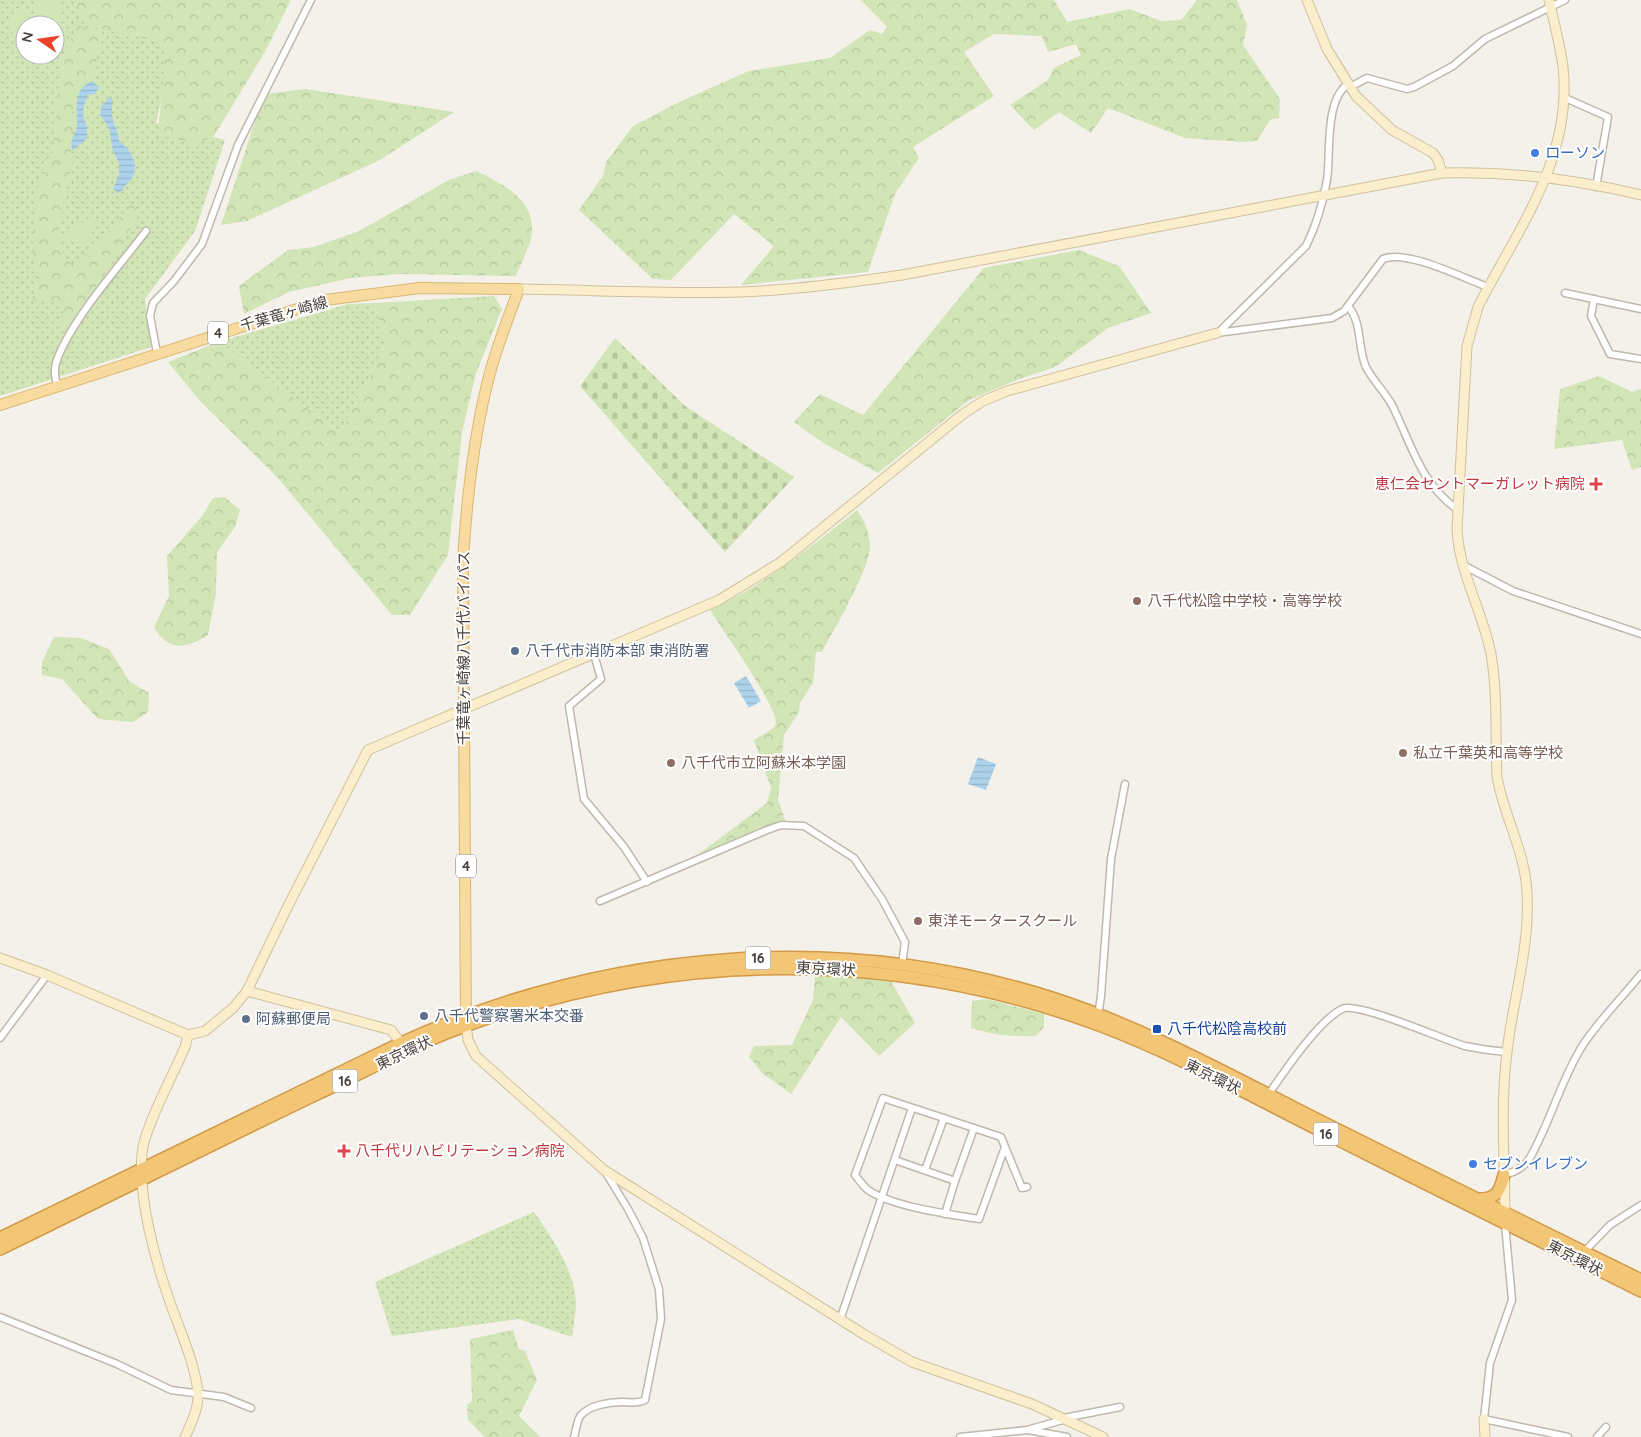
<svg xmlns="http://www.w3.org/2000/svg" width="1641" height="1437" font-family="Quicksand,'Noto Sans JP',sans-serif">
<defs>
<pattern id="grass-dots" width="8" height="8" patternUnits="userSpaceOnUse" patternTransform="scale(1.25)"><rect width="8" height="8" fill="#d1e5b6"/><path d="M2 2h.1M6 6h.1" fill="none" stroke="#b5c69d" stroke-width="1.8" stroke-linecap="round"/></pattern>
<pattern id="forest-crowns" width="20" height="18" patternUnits="userSpaceOnUse" patternTransform="scale(1.25)"><rect width="20" height="18" fill="#d1e5b6"/><path d="M2 6a3 3 0 1 1 6 0M12 15a3 3 0 1 1 6 0" fill="none" stroke="#b5c69d"/></pattern>
<pattern id="cemetery-stones" width="16" height="16" patternUnits="userSpaceOnUse" patternTransform="scale(1.25)"><rect width="16" height="16" fill="#d1e5b6"/><path d="M2 7V4a2 2 0 0 1 4 0v3zM10 15v-3a2 2 0 0 1 4 0v3z" fill="#b5c69d"/></pattern>
<pattern id="water-rules" width="6" height="5" patternUnits="userSpaceOnUse" patternTransform="scale(1.25)"><rect width="6" height="5" fill="#acd3eb"/><path d="M0 2.5h6" fill="none" stroke="#95b6ca"/></pattern>
</defs>
<rect width="100%" height="100%" fill="#f4f1ea"/>
<g fill="url(#grass-dots)" fill-rule="evenodd">
<path d="M0 0H98L176 32 156 123 225 140 195 231 145 299 151 347 0 396ZM25 25H55V55H25Z"/>
<polygon points="374,303 386,344 340,433 218,342 348,304"/>
<path d="M534 1212C552 1238 574 1269 576 1302 576 1314 573 1326 572 1337L519 1319 392 1336 375 1282Z"/>
</g>
<g fill="url(#forest-crowns)">
<polygon points="74,0 291,0 265,52 214,136 196,144 158,135 166,46 148,39 88,26"/>
<polygon points="861,0 1054,0 1067,22 1130,9 1161,21 1181,20 1197,0 1237,0 1247,25 1243,45 1280,99 1279,118 1270,120 1257,141 1243,142 1185,138 1108,108 1091,133 1059,112 1034,130 1010,105 1048,80 1054,68 1081,55 1076,44 1048,52 1042,36 994,34 964,52 994,96 913,147 919,158 895,194 868,272 741,285 774,246 734,214 671,280 653,279 579,210 603,176 606,162 633,126 679,102 749,71 830,58 870,30 882,34 887,27"/>
<polygon points="77,25 103,33 93,74 75,96 72,114 74,125 69,140 73,161 63,202 62,222 57,227 65,260 73,264 106,236 130,204 140,211 136,221 123,239 111,265 64,333 60,326 64,309 58,302 32,300 39,277 32,253 37,189 52,156 62,59"/>
<polygon points="306,89 454,112 380,160 247,221 221,225 264,94"/>
<path d="M476 171C502 183 534 199 532 232 532 243 520 265 516 276L401 274 351 278 289 292 244 314 239 286 288 250 314 247 359 231 449 180Z"/>
<polygon points="1079,250 1119,266 1151,313 1108,328 1055,367 1014,381 969,400 878,473 825,444 794,422 820,394 863,415 984,268"/>
<polygon points="494,296 502,309 476,373 462,432 448,555 410,615 392,615 278,478 201,402 168,362 218,342 340,433 386,344 374,303"/>
<polygon points="1599,376 1632,392 1641,389 1641,467 1632,470 1622,440 1554,449 1560,389"/>
<path d="M225 497 240 510 235 527 217 552 216 594 208 635C186 649 168 652 154 627L169 596 167 556 203 515 213 498Z"/>
<path d="M857 510C865 521 869 532 870 546 871 567 833 632 822 652H816L813 683 800 703 799 712 784 735 778 800 786 822 767 827 696 856 767 803 771 788 754 740C759 736 774 730 776 724 778 707 722 629 710 610 765 584 810 548 857 510Z"/>
<polygon points="54,637 81,638 109,649 129,681 149,693 148,712 133,722 98,719 62,679 42,675 42,662"/>
<polygon points="815,974 875,978 891,981 915,1023 879,1056 841,1017 791,1094 762,1073 749,1057 754,1046 792,1045 813,1000"/>
<path d="M986 999 1044 1014V1027L1036 1036C1013 1037 992 1035 971 1028L972 1001Z"/>
<polygon points="513,1330 519,1349 525,1351 537,1380 519,1416 540,1437 485,1437 468,1420 467,1405 472,1401 470,1339"/>
</g>
<polygon fill="url(#cemetery-stones)" points="615,338 685,406 794,477 725,552 580,386"/>
<g fill="#d1e5b6">
<polygon points="39,0 52,0 62,11 60,25 55,33 55,25 35,25 35,8"/>
<path d="M16 8 26 10 31 25H25V36L16 38C7 28 10 20 16 8Z"/>
<polygon points="88,220 93,221 95,225 88,240 81,245 68,240 66,234 69,229"/>
</g>
<g fill="url(#water-rules)">
<path d="M92 81 99 87 95 94 88 95C77 118 89 120 87 136 86 143 77 144 73 151 68 139 77 134 77 124 77 108 73 89 92 81Z"/>
<path d="M111 96C114 103 111 109 112 116 114 125 118 131 119 141 129 148 141 165 132 178 129 184 125 183 123 190L118 193 113 189 119 175V163L113 151 109 128 100 115 101 106Z"/>
<polygon points="746,676 761,701 749,708 734,683"/>
<polygon points="978,757 996,764 986,790 968,784"/>
</g>
<g fill="none" stroke-linecap="round" stroke-linejoin="round">
<g stroke="#bfb8ad" stroke-width="9">
<g id="street">
<polyline points="1350,87 1367,78 1407,89 1414,87 1453,66 1485,39 1565,0"/>
<polyline points="1563,97 1608,117 1596,187"/>
<polyline points="1565,293 1641,309"/>
<polyline points="1594,299 1591,316 1610,354 1641,359"/>
<path d="M1348 306C1363 324 1357 347 1366 367 1373 381 1385 392 1392 405 1412 445 1420 483 1458 510"/>
<path d="M1217 333 1332 318 1344 311 1383 259C1406 249 1463 278 1488 287"/>
<path d="M1218 333 1306 246C1316 226 1323 203 1327 180 1331 154 1324 101 1348 84"/>
<polyline points="157,353 150,316 153,303 174,281 202,244 238,145 311,0"/>
<path d="M57 385C55 378 54 370 56 363 69 322 119 267 146 231"/>
<polyline points="1463,565 1513,591 1641,634"/>
<polyline points="594,654 601,679 569,706 584,799 624,847 647,882"/>
<polyline points="600,901 767,830 781,825 804,826 854,858 882,899 905,942 902,965"/>
<polyline points="1098,1016 1101,996 1111,859 1125,784"/>
<polyline points="0,1038 47,975"/>
<path d="M1268 1095C1284 1072 1318 1021 1342 1009 1357 1001 1444 1040 1465 1046 1479 1049 1493 1051 1507 1052"/>
<path d="M1005 1147 979 1219C949 1214 893 1207 868 1190 863 1186 859 1180 855 1175L883 1098 1001 1137C1008 1154 1015 1171 1022 1188L1027 1187"/>
<polyline points="895,1160 955,1181 945,1214"/>
<polyline points="925,1170 944,1118"/>
<path d="M1504 1174C1517 1173 1528 1164 1533 1152 1551 1119 1561 1081 1581 1048 1597 1022 1622 998 1641 974"/>
<polyline points="955,1181 974,1128"/>
<polyline points="1505,1224 1512,1300 1490,1363 1484,1419 1568,1437"/>
<polyline points="1583,1253 1610,1225 1641,1205"/>
<polyline points="0,1317 117,1364 171,1390 224,1397 251,1408"/>
<polyline points="840,1320 912,1108"/>
<polyline points="1064,1418 1120,1407"/>
<polyline points="1028,1430 1067,1437"/>
<path d="M574 1437C576 1431 577 1419 581 1415 590 1405 610 1402 622 1402 630 1402 637 1404 645 1400L661 1319 659 1289 643 1238 628 1209 606 1173"/>
<polyline points="960,1437 1027,1430 1066,1419"/>
<polyline points="1597,1437 1606,1427"/>
</g>
</g>
<g stroke="#d0c19d" stroke-width="11">
<g id="secondary">
<polyline points="1307,0 1327,49 1356,96 1392,130 1433,153 1438,160 1442,173"/>
<path d="M519 289C593 290 666 294 740 292 794 290 848 283 902 275L1442 173C1509 171 1575 179 1641 195"/>
<polyline points="0,958 47,975 188,1035 205,1031 233,1008 247,991 288,906 368,750 719,600 781,562 963,414 983,401 1007,391 1217,333"/>
<polyline points="247,991 391,1030 401,1043"/>
<polyline points="466,1025 468,1040 476,1056 604,1170 865,1335 912,1362 1032,1404 1103,1437"/>
<path d="M1505 1219C1505 1163 1500 1107 1507 1052 1513 999 1530 948 1527 894 1526 853 1504 817 1497 777 1495 737 1498 694 1491 654 1483 612 1459 573 1457 529L1467 346 1478 307C1517 230 1573 159 1563 67 1560 44 1554 23 1549 0"/>
<polyline points="1484,1419 1485,1437"/>
<path d="M185 1437C191 1424 199 1408 198 1393 195 1363 180 1331 170 1302 155 1260 138 1198 142 1153 144 1129 174 1073 185 1047L188 1035"/>
</g>
</g>
<g stroke="#dbb871" stroke-width="12">
<path id="primary" d="M0 405 325 300 420 288 519 289C509 315 499 342 491 369 474 431 467 495 463 559L466 1024"/>
</g>
<g stroke="#d29a46" stroke-width="14">
<g id="highway">
<path d="M1479 1199C1497 1199 1500 1191 1504 1175"/>
<path d="M0 1238 401 1043C606 950 839 929 1055 999 1147 1029 1233 1077 1320 1121 1427 1175 1534 1227 1641 1280"/>
<path d="M0 1249C107 1197 212 1144 319 1093 370 1069 420 1041 473 1023 678 951 894 949 1099 1025 1179 1055 1255 1098 1331 1136 1434 1188 1537 1239 1641 1291"/>
</g>
</g>
<use href="#street" stroke="#fff" stroke-width="6"/>
<use href="#secondary" stroke="#fbeecd" stroke-width="9"/>
<use href="#primary" stroke="#f7dba0" stroke-width="10"/>
<use href="#highway" stroke="#f3c676" stroke-width="11"/>
</g>
<g fill="#3f7fe0" stroke="#fff" stroke-width="2">
<circle cx="1535" cy="153" r="5"/>
<circle cx="1473" cy="1164" r="5"/>
</g>
<g fill="#e0444e" stroke="#fff" stroke-width="2">
<path d="M1593.5 476.5h5v5h5v5h-5v5h-5v-5h-5v-5h5z"/>
<path d="M341.5 1143.5h5v5h5v5h-5v5h-5v-5h-5v-5h5z"/>
</g>
<g fill="#8d6e63" stroke="#fff" stroke-width="2">
<circle cx="1137" cy="601" r="5"/>
<circle cx="1403" cy="753" r="5"/>
<circle cx="671" cy="763" r="5"/>
<circle cx="918" cy="921" r="5"/>
</g>
<g fill="#5c6f8a" stroke="#fff" stroke-width="2">
<circle cx="515" cy="651" r="5"/>
<circle cx="424" cy="1016" r="5"/>
<circle cx="246" cy="1019" r="5"/>
</g>
<rect fill="#1a4fb4" stroke="#fff" stroke-width="2" x="1152" y="1024" width="10" height="10" rx="2.5"/>
<g text-anchor="middle" stroke-width="4" stroke-linejoin="round" paint-order="stroke">
<g fill="#fff" stroke="#7e7a74" stroke-width="1">
<rect x="208" y="321.5" width="20" height="23" rx="4"/>
<rect x="456" y="854.5" width="20" height="23" rx="4"/>
<rect x="745.5" y="946.5" width="25" height="23" rx="4"/>
<rect x="332.5" y="1069.5" width="25" height="23" rx="4"/>
<rect x="1313.5" y="1122.5" width="25" height="23" rx="4"/>
</g>
<g font-size="14" font-weight="bold" fill="#474139">
<text x="218" y="338">4</text>
<text x="466" y="871">4</text>
<text x="758" y="963">16</text>
<text x="345" y="1086">16</text>
<text x="1326" y="1139">16</text>
</g>
<g font-size="15" fill="#366cbe" stroke="#fff" text-anchor="start">
<text x="1545" y="158">ローソン</text>
<text x="1483" y="1169">セブンイレブン</text>
</g>
<g font-size="15" fill="#474139" stroke="#fff">
<text transform="translate(284 314) rotate(-16)" y="5">千葉竜ヶ崎線</text>
<text transform="translate(464 648) rotate(-90)" y="5">千葉竜ヶ崎線八千代バイパス</text>
<text transform="translate(826 969) rotate(3)" y="5">東京環状</text>
<text transform="translate(404 1053) rotate(-25)" y="5">東京環状</text>
<text transform="translate(1213 1077) rotate(26)" y="5">東京環状</text>
<text transform="translate(1575 1258) rotate(27)" y="5">東京環状</text>
</g>
<g font-size="15" fill="#be3a42" stroke="#fff" text-anchor="end">
<text x="1585" y="489">恵仁会セントマーガレット病院</text>
<text x="355" y="1156" text-anchor="start">八千代リハビリテーション病院</text>
</g>
<g font-size="15" fill="#785e54" stroke="#fff" text-anchor="start">
<text x="1147" y="606">八千代松陰中学校・高等学校</text>
<text x="1413" y="758">私立千葉英和高等学校</text>
<text x="681" y="768">八千代市立阿蘇米本学園</text>
<text x="928" y="926">東洋モータースクール</text>
</g>
<g font-size="15" fill="#4e5e75" stroke="#fff" text-anchor="start">
<text x="525" y="656">八千代市消防本部 東消防署</text>
<text x="434" y="1021">八千代警察署米本交番</text>
<text x="256" y="1024">阿蘇郵便局</text>
</g>
<g font-size="15" fill="#164399" stroke="#fff" text-anchor="start">
<text x="1167" y="1034">八千代松陰高校前</text>
</g>
</g>
<g transform="translate(40 40) rotate(283)"><circle r="24" fill="#ffffff" stroke="#b5b3b0"/>
<path d="M0-4L9 19L0 12L-9 19Z" fill="#ea422b"/>
<text y="-8" font-size="14" font-weight="bold" text-anchor="middle" fill="#474139">N</text>
</g>
</svg>
